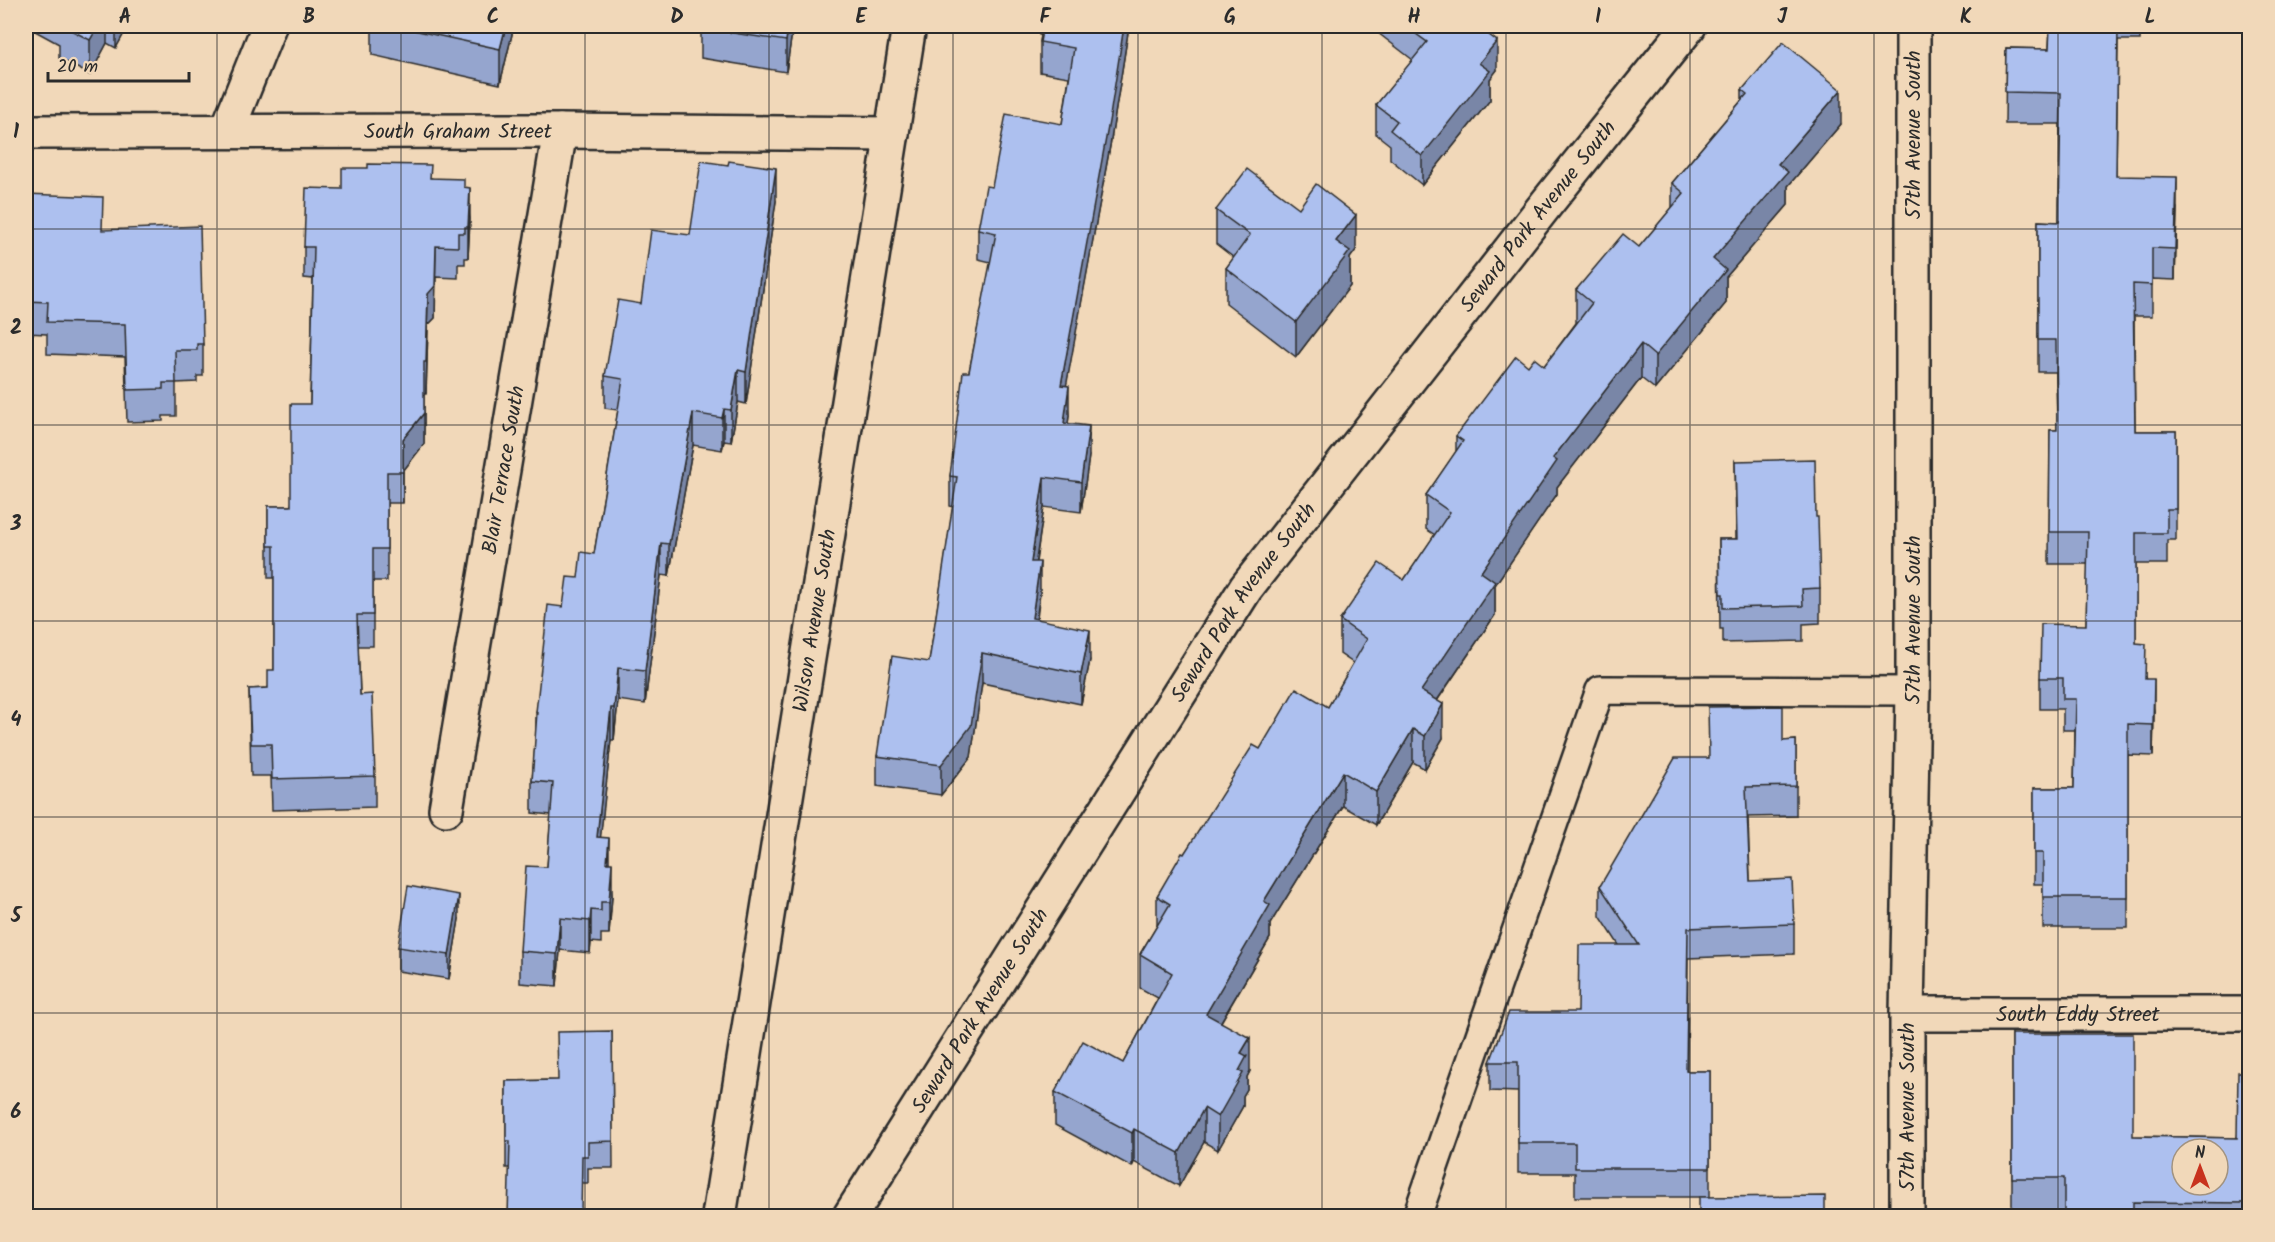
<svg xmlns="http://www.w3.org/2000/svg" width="2275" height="1242" font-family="Kalam,sans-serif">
<rect width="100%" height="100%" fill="#f1d8b9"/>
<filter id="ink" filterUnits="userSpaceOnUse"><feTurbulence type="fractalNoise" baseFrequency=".0167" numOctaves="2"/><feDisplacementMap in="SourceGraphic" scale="12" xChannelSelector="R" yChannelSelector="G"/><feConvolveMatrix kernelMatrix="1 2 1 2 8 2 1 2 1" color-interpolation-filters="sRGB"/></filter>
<g filter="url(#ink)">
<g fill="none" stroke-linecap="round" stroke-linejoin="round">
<g stroke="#2b2b2b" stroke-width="32">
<polyline id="service" points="1417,1216 1600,690 1913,691"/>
</g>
<g stroke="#2b2b2b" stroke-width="38">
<g id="minor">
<polyline points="227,131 269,26"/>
<path id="s1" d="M26 132 560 131 892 134"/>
<path id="s2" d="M446 809 560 131"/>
<path id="s3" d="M1907 1014H2250"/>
<path id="s4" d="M1907 1216V1014L1913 691V26"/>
</g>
</g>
<g stroke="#2b2b2b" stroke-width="38">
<g id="tertiary">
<path id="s5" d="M850 1216 1246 588 1547 203 1689 26"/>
</g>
</g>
<g stroke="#2b2b2b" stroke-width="38">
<g id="secondary">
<path id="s6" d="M719 1216 909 26"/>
</g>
</g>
<use href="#service" stroke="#f1d8b9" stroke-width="27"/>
<use href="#minor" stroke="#f1d8b9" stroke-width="33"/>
<use href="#tertiary" stroke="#f1d8b9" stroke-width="33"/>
<use href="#secondary" stroke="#f1d8b9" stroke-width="33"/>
</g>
<g fill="#95a5ce" stroke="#2b2b2b" stroke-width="1.5">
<polygon points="26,26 128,26 116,48 107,43 90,75 59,58 59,44"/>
<polygon points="372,26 514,26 500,84 372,55"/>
<polygon points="692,26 793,26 786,72 701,58 701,27"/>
<polygon points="1039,26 1129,26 1110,146 1066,385 1069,416 1068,423 1089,456 1081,512 1044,507 1036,562 1040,593 1037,619 1090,660 1081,704 982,683 971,757 941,795 877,786 877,756 929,662 953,507 950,506 950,476 969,372 991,262 978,259 978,229 992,187 1062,124 1069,77 1040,72 1040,42 1041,35 1039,35"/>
<polygon points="1369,26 1477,26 1497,70 1490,79 1490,100 1422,185 1390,159 1390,145 1376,134 1376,105 1413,60"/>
<polygon points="2050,26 2140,26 2140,40 2118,40 2116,176 2177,208 2175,280 2152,279 2152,316 2134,316 2135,431 2176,431 2176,540 2167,540 2167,564 2136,564 2136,643 2154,710 2153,756 2128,755 2128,928 2043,928 2043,884 2034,884 2034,788 2074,788 2075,730 2063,730 2063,709 2040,709 2040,678 2086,625 2088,564 2049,564 2050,430 2057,430 2056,372 2038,372 2038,221 2059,222 2060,124 2005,124 2006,48 2049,49"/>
<polygon points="1742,90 1841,124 1788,186 1788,205 1726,277 1726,303 1655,389 1641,378 1557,487 1557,494 1495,585 1495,615 1437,701 1443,738 1425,769 1413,762 1376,825 1343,806 1270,924 1270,938 1221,1022 1250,1071 1247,1077 1247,1089 1243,1096 1243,1106 1218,1150 1204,1142 1179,1186 1134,1162 1132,1167 1055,1125 1055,1092 1123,1063 1158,998 1140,988 1140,954 1157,926 1157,896 1184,854 1260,749 1328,707 1353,663 1340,654 1340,620 1404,580 1435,535 1426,529 1426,495 1456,452 1456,436 1528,366 1544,366 1576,323 1576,290 1639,247 1672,208 1672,183 1742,100"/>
<polygon points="431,178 464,187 470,219 468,258 465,258 465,264 458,264 458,278 436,277 435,318 428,325 426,394 424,394 424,444 403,471 403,503 387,503 387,581 373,581 373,646 358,646 360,695 375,776 375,807 272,810 271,776 251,776 249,689 268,688 274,670 274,578 268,578 268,506 291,506 310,404 313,279 304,278 304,247 342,189"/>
<polygon points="26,194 103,230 203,344 203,376 197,376 197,382 176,383 176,416 163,416 163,421 127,422 125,357 47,354 47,334 26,333"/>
<polygon points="776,201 746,404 738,402 731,442 724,441 722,450 693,445 669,576 661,575 645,704 618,700 614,740 611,740 600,838 609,863 612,896 609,934 601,934 601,943 591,942 590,953 560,950 557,986 520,983 520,951 547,867 551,815 532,813 532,781 536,735 536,712 563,607 578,578 594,554 618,410 605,408 605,376 641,304 690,235"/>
<polygon points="1216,210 1356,250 1350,258 1350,286 1296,357 1226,303 1226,268 1234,258 1216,244"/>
<polygon points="1735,461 1820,588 1820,623 1803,624 1803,641 1723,643 1723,629 1720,629 1719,539 1736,539"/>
<polygon points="1796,740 1796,816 1748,817 1750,881 1794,924 1794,954 1688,958 1687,1071 1710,1071 1710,1197 1575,1197 1575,1173 1518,1173 1518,1092 1490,1091 1490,1062 1578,1012 1619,945 1600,916 1600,886 1708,758 1783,741"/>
<polygon points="459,919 449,979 398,971 398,947"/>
<polygon points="612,1031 613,1168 588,1168 588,1183 582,1183 510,1168 506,1168 506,1081 558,1080"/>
<polygon points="2012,1034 2133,1136 2237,1138 2250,1072 2250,1216 2064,1216 2064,1213 2012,1213"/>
</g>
<g fill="#7986a7" stroke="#2b2b2b" stroke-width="1.5">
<polygon points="98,26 107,26 107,43 90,75 90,40"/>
<polygon points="116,26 128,26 116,48"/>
<polygon points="506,26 514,26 500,84 500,49"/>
<polygon points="788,26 793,26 786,72 786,41"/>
<polygon points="1124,26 1129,26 1110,146 1061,415 1061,385"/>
<polygon points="1497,41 1497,70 1490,79 1490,100 1422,185 1422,156 1479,63"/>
<polygon points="1841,90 1841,124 1788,186 1788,205 1726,277 1726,303 1655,389 1655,356 1713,259 1778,164"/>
<polygon points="776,168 776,201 746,404 746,372"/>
<polygon points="2177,177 2177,208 2175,280 2175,249"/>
<polygon points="470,188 470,219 468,258 468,227"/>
<polygon points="1356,215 1356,250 1350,258 1350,286 1296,357 1296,322 1336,241"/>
<polygon points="436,246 435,318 428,325 426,394 428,294"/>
<polygon points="1641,344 1641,378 1557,487 1557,494 1495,585 1495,615 1421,724 1421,691 1481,572 1553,458"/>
<polygon points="738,370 738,402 731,442 731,410"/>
<polygon points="1069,386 1069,416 1064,453 1064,423"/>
<polygon points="724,409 724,441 722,450 722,418"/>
<polygon points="424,413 424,444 403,471 403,503 403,439"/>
<polygon points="693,413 693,445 669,576 669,544"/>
<polygon points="1089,426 1089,456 1081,512 1081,482"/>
<polygon points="1044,477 1044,507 1031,592 1031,562"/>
<polygon points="661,543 661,575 645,704 645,671"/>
<polygon points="1040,562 1040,593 1032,648 1032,618"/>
<polygon points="1090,630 1090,660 1081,704 1081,674"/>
<polygon points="982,653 982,683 971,757 941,795 941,765"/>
<polygon points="618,668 618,700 614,740 614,708"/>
<polygon points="2154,679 2154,710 2153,756 2153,725"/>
<polygon points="1443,704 1443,738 1425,769 1425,736"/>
<polygon points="611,708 611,740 597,870 597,837"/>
<polygon points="1413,729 1413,762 1376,825 1376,792"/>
<polygon points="1343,772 1343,806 1270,924 1270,938 1206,1047 1206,1014 1264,901"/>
<polygon points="609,838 609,871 607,863"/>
<polygon points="612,863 612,896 609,934 609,902"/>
<polygon points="459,895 459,919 449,979 449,955"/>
<polygon points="591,910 591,942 590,953 590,921"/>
<polygon points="560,918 560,950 557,986 557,954"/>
<polygon points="1250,1038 1250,1071 1247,1077 1247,1089 1243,1096 1243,1106 1218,1150 1218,1117 1241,1053"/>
<polygon points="1204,1108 1204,1142 1179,1186 1179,1153"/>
<polygon points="1134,1129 1134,1162 1132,1167 1132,1133"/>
</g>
<g fill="#adc0ef" stroke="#2b2b2b" stroke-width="1.5" fill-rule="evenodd">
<polygon points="63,26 98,26 90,40"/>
<polygon points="395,26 506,26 500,49"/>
<polygon points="701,26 788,26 786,41 701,28"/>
<polygon points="1043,26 1124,26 1110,116 1061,385 1069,386 1064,423 1089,426 1081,482 1044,477 1031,562 1040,562 1032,618 1090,630 1081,674 982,653 971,726 941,765 877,756 892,656 929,662 957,477 950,476 963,372 969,372 996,233 978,229 986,186 992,187 1006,114 1062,124 1074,48 1040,42"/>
<polygon points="1405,26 1477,26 1497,41 1479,63 1490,71 1422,156 1390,130 1397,121 1376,105 1427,42"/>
<polygon points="2050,26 2118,26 2116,176 2177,177 2175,249 2152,248 2152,285 2133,284 2135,431 2176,431 2176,509 2167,509 2167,533 2136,533 2136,643 2146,644 2145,679 2154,679 2153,725 2128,724 2128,897 2043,897 2043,853 2034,853 2034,788 2074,788 2076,699 2063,699 2063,678 2040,678 2041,624 2086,625 2088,532 2049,532 2050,430 2057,430 2056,340 2038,340 2038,221 2059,222 2061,93 2005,92 2006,48 2049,49"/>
<polygon points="1783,42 1841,90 1778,164 1788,172 1713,259 1726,270 1655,356 1641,344 1553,458 1557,461 1481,572 1495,582 1421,691 1443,704 1425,736 1413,729 1376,792 1343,772 1264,901 1270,905 1206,1014 1250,1038 1241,1053 1247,1056 1239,1071 1243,1073 1218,1117 1204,1108 1179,1153 1134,1129 1132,1133 1055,1092 1083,1041 1123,1063 1172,973 1140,954 1170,904 1157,896 1182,853 1184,854 1253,745 1260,749 1296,688 1328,707 1367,639 1340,620 1379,563 1404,580 1450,512 1426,495 1463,441 1456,436 1516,356 1528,366 1534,358 1544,366 1592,303 1576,290 1623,234 1639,247 1684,193 1672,183 1747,94 1742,90"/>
<polygon points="701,161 728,165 729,161 776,168 746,372 738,370 731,410 724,409 722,418 693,413 669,544 661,543 645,671 618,668 614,708 611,708 597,837 609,838 607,863 612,863 609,902 601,902 601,911 591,910 590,921 560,918 557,954 520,951 526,866 547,867 553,783 532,781 537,712 536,712 548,605 563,607 567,577 578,578 581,552 594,554 623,379 605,376 618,300 641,304 651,230 690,235"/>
<polygon points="368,164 431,165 430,178 464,179 464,187 470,188 468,227 465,227 465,233 458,233 458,247 436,246 435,286 428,294 426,362 424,362 424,413 403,439 403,472 387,472 387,549 373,549 373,615 357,615 360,695 372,694 375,776 272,779 271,744 251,744 249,689 268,688 268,670 274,670 274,546 268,546 268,506 291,506 291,404 310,404 314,247 304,247 306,188 342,189 342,168 368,168"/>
<polygon points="1247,169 1299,208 1316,184 1356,215 1336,241 1350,251 1296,322 1226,268 1250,235 1216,210"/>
<polygon points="26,194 103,197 102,230 200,226 203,344 197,344 197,350 175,350 176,383 163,383 163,389 127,390 125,324 47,322 48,302 26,301"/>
<polygon points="1815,459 1816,517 1818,517 1820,588 1802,589 1803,606 1723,608 1723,594 1720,594 1719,539 1737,539 1735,461"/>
<polygon points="1783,706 1783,741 1796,740 1796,786 1746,787 1750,881 1792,879 1794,924 1688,928 1686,1071 1710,1071 1710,1168 1575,1168 1575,1143 1518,1143 1518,1062 1490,1062 1509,1012 1578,1012 1579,945 1639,945 1600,886 1675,758 1709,758 1708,707"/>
<polygon points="408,886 459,895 449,955 398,947"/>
<polygon points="612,1031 613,1141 588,1142 588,1156 582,1156 581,1216 508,1216 510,1141 506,1141 506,1081 558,1080 557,1032"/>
<path d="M2012 1034H2133V1136L2237 1138 2238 1072H2250V1203L2133 1202V1216H2064V1178H2012ZM2182 1149H2218V1185H2182Z"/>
<polygon points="1825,1196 1825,1216 1699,1216 1699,1197"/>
<polygon points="270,1209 270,1216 183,1216 183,1211"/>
</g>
</g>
<path fill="none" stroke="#2b2b2b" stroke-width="1.5" stroke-opacity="0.55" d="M217 26V1216M401 26V1216M585 26V1216M769 26V1216M953 26V1216M1138 26V1216M1322 26V1216M1506 26V1216M1690 26V1216M1874 26V1216M2058 26V1216M26 229H2250M26 425H2250M26 621H2250M26 817H2250M26 1013H2250"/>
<g text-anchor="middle" stroke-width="5" stroke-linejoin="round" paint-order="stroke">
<g font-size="21" fill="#2b2b2b" stroke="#f1d8b9">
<text dy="7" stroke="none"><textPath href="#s1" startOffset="432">South Graham Street</textPath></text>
<text transform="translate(1913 135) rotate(-90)" y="7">57th Avenue South</text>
<text dy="7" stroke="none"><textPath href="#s5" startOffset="1215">Seward Park Avenue South</textPath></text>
<text dy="7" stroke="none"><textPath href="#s2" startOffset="344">Blair Terrace South</textPath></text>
<text dy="7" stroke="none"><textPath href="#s5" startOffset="729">Seward Park Avenue South</textPath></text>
<text dy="7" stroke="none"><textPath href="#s6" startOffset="603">Wilson Avenue South</textPath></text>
<text dy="7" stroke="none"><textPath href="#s4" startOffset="596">57th Avenue South</textPath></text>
<text dy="7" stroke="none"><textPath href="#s5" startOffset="243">Seward Park Avenue South</textPath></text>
<text dy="7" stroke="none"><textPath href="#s3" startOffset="171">South Eddy Street</textPath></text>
<text transform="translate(1907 1107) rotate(-90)" y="7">57th Avenue South</text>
</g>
</g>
<rect width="2275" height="1242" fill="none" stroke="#f1d8b9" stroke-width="66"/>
<g transform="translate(2200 1167)"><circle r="28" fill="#f1d8b9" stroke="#a29380" stroke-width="1.5"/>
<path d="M0-4.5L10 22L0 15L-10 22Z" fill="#c8321e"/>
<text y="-9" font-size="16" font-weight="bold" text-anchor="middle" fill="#2b2b2b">N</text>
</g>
<path d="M48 72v9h141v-9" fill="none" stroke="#2b2b2b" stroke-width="3"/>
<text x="57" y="72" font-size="18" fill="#2b2b2b" stroke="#f1d8b9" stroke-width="4.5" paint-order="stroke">20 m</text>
<rect x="33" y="33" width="2209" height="1176" fill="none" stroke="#2b2b2b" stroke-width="2"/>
<g font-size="20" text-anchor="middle" font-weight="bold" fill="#2b2b2b">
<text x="125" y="23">A</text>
<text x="309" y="23">B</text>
<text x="493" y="23">C</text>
<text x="677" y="23">D</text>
<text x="861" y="23">E</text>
<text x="1045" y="23">F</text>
<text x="1230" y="23">G</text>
<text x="1414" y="23">H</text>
<text x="1598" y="23">I</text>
<text x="1782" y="23">J</text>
<text x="1966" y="23">K</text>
<text x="2150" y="23">L</text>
<text x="16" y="138">1</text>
<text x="16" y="334">2</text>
<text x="16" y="530">3</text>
<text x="16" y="726">4</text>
<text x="16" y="922">5</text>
<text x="16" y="1118">6</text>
</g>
</svg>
